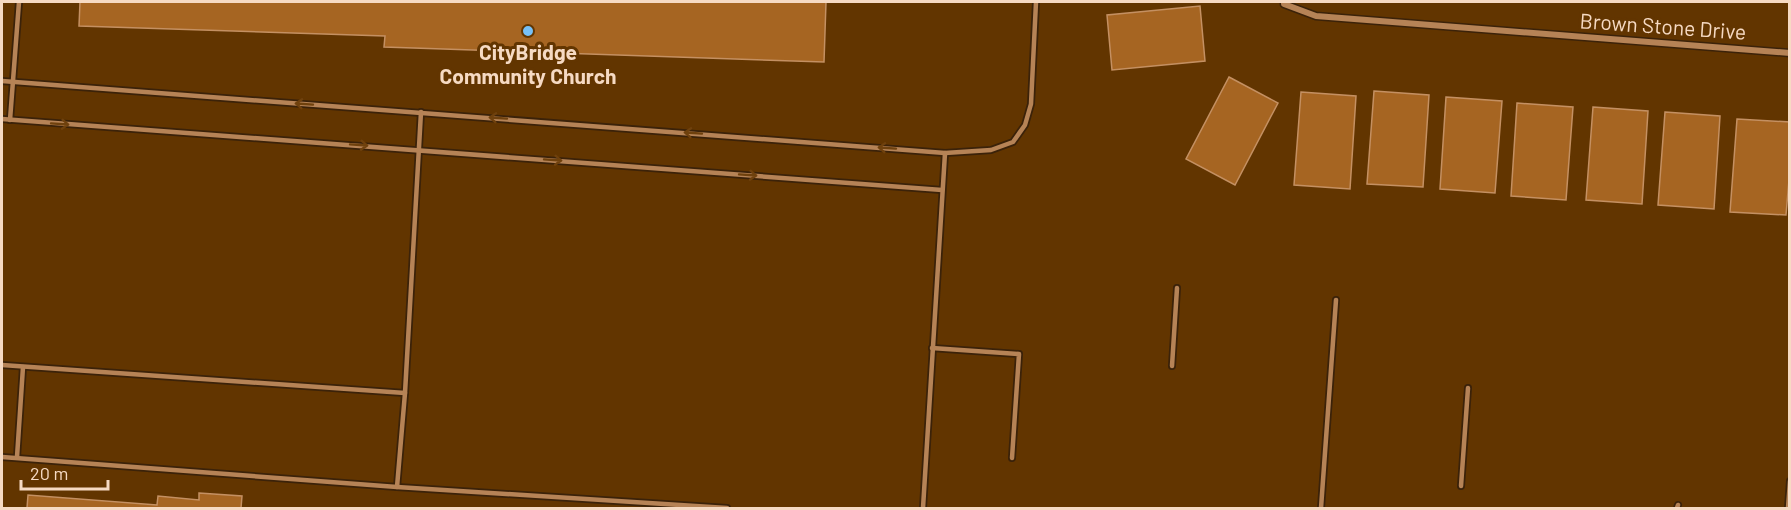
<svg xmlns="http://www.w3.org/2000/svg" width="1791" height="510" font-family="Barlow,sans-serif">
<rect width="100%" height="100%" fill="#623500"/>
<g fill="#a66522" stroke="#c49062" stroke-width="1.5">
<polygon points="80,2 826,2 824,62 384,47 385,36 79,26"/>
<polygon points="1200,6 1205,61 1112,70 1107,15"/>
<polygon points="1229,77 1278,103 1235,185 1186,159"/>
<polygon points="1374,91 1429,95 1423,187 1367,184"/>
<polygon points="1301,92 1356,96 1350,189 1294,185"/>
<polygon points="1446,97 1502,101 1495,193 1440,189"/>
<polygon points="1517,103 1573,107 1566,200 1511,196"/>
<polygon points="1593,107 1648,111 1642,204 1586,200"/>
<polygon points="1665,112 1720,116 1714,209 1658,205"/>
<polygon points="1737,119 1790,122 1790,168 1786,215 1730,212"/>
<polygon points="199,493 242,496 241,508 27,508 28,495 157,505 158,496 199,500"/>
</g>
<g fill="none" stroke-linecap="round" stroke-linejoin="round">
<g stroke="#3b2209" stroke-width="8">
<g id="service">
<polyline points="2,81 945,153 991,150 1013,142 1025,125 1031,104 1036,2"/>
<polyline points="2,119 942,190"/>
<polyline points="10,120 19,2"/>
<polyline points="932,348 1019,354 1012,458"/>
<polyline points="2,365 405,393"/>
<polyline points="1172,366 1177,288"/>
<polyline points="2,457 397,487 727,508"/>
<polyline points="17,457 23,367"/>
<polyline points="1461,486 1468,388"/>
<polyline points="397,487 405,393 421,112"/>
<polyline points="923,508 945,153"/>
<polyline points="1321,508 1336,300"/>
<polyline points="1677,508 1678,505"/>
<polyline points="1788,508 1790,481"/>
</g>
</g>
<g stroke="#3b2209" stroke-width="9">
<polyline id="minor" points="1284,2 1284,4 1316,16 1790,53"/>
</g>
<use href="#service" stroke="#b68356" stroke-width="4.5"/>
<use href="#minor" stroke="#b68356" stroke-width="6"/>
</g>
<defs><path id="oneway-shaft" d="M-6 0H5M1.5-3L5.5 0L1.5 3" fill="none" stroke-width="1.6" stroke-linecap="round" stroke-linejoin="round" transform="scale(1.5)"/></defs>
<g stroke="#6f410d">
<use href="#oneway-shaft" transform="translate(304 104) rotate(-176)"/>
<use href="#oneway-shaft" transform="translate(498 118) rotate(-176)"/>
<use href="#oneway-shaft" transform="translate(60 124) rotate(4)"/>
<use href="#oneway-shaft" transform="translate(693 133) rotate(-176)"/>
<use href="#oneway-shaft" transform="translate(359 145) rotate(4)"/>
<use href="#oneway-shaft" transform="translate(887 148) rotate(-176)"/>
<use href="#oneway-shaft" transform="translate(553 160) rotate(4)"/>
<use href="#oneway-shaft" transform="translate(748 175) rotate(4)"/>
</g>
<circle fill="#76c0f7" stroke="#623500" stroke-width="2" cx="528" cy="31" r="6"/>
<g text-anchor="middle" stroke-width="6" stroke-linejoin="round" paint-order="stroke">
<g font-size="21" fill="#f6dac3" stroke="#623500">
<text transform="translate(1663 27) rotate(4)" y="7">Brown Stone Drive</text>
</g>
<g font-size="21" font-weight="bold" fill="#f6dac3" stroke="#623500">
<text x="528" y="60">CityBridge<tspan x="528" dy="24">Community Church</tspan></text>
</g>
</g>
<rect width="1791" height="510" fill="none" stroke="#f6dac3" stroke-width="6"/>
<path d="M21 480v9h87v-9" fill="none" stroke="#f6dac3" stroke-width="3"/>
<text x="30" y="480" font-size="18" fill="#f6dac3" stroke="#623500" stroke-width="4.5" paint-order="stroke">20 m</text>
</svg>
